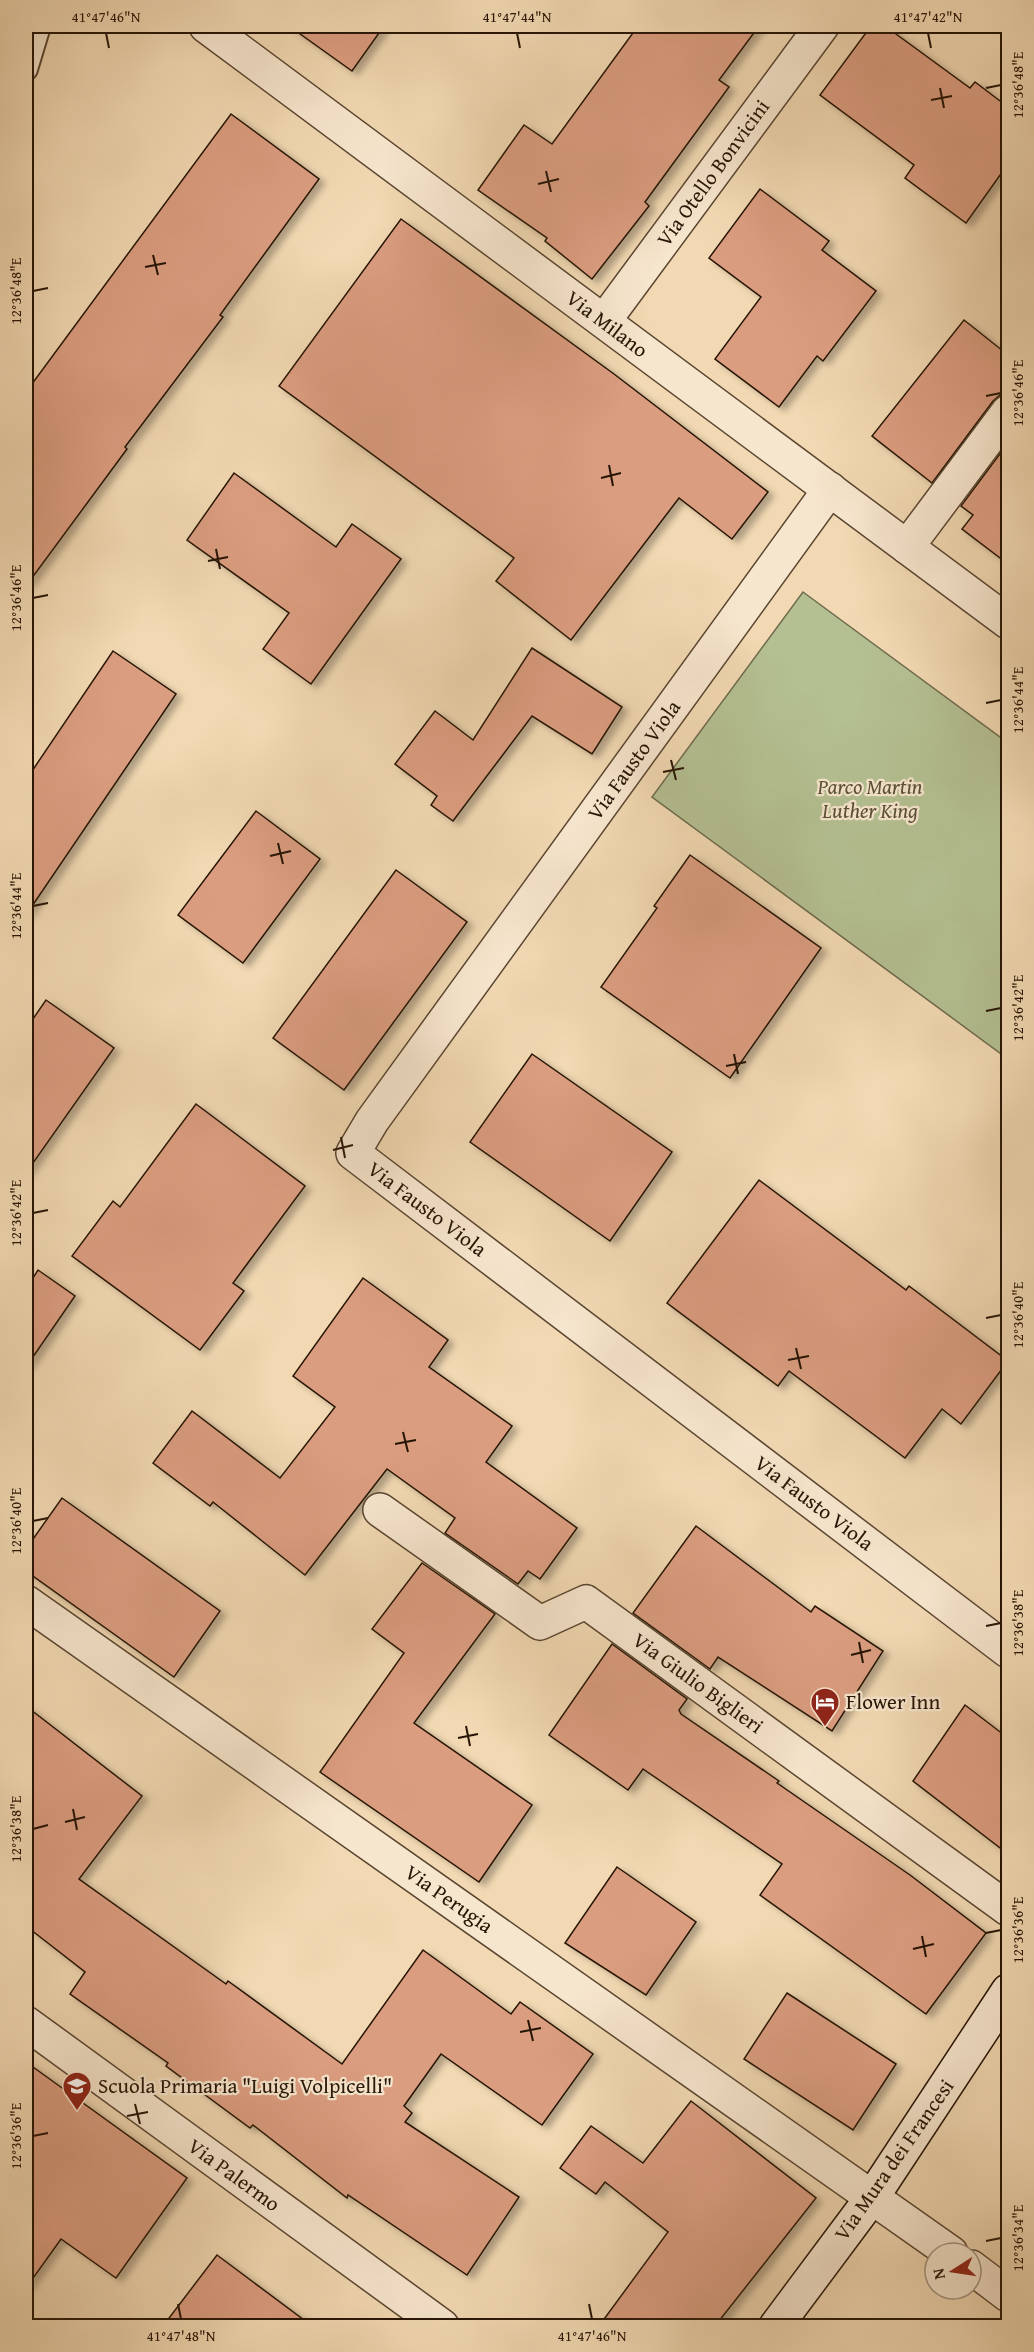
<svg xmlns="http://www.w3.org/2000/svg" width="1034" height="2352" font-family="'Gentium Book Plus',serif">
<defs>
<filter id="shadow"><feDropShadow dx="6" dy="4" stdDeviation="3" flood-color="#0004"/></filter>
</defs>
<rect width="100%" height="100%" fill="#f2d9b3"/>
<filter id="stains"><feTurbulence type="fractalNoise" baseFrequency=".00333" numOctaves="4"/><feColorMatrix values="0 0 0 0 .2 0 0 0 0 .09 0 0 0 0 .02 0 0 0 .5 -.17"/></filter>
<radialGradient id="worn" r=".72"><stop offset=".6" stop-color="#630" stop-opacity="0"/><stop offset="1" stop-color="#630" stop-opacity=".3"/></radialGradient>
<polygon fill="#b4c092" stroke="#6d6a4c" stroke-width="1.5" points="803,592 1008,743 1008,1059 652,797"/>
<g fill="#db9d80" stroke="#261405" stroke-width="1.5" filter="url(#shadow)">
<polygon points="289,26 384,26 352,71"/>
<polygon points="638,26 759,26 719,80 729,87 645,202 649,206 592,279 545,241 547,238 478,190 524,125 552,144"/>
<polygon points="871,26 885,26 970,88 975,82 1008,107 1008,164 966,223 905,178 914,165 820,95"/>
<polygon points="231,114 319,179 220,315 223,317 125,447 127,449 26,586 26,392"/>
<polygon points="760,189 829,241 822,250 876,291 823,361 817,356 779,407 715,359 761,297 709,258"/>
<polygon points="401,219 614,374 768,492 732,539 679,498 571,640 496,581 514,558 279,386"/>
<polygon points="964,320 1008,355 1008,394 1000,395 993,401 932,483 872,436"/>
<polygon points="1008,443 1008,564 962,529 973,515 961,506"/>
<polygon points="234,473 336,547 352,524 401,559 311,684 263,649 289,613 187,540"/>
<polygon points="532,648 622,707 592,754 532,716 453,821 431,805 437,796 395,764 435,711 473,740"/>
<polygon points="113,651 176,694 26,915 26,780"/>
<polygon points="256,811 320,859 243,963 178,915"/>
<polygon points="690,855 821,948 730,1078 601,987 657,908 654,906"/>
<polygon points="396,870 467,922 344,1090 273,1038"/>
<polygon points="46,1000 114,1048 26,1173 26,1029"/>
<polygon points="532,1054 672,1152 610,1241 470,1142"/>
<polygon points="196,1104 305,1186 233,1283 244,1291 200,1350 72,1256 113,1201 120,1207"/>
<polygon points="759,1180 906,1290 909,1286 1008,1361 961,1424 942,1409 905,1458 789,1371 778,1386 667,1303"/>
<polygon points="38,1270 75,1296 26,1367 26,1289"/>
<polygon points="363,1278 448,1340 429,1367 512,1426 486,1462 577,1528 540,1579 528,1571 518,1584 445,1533 455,1518 387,1469 305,1575 213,1502 210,1506 153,1463 192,1411 280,1478 335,1407 293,1376"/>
<polygon points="62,1498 220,1611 174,1677 26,1571 26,1549"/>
<polygon points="696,1526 811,1612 815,1606 883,1651 832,1731 718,1657 710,1669 633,1613"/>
<polygon points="422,1563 495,1614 414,1723 532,1805 479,1882 320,1772 404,1653 372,1629"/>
<polygon points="612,1644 687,1699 679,1710 681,1714 779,1781 777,1783 910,1875 986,1933 926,2014 760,1895 782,1864 643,1769 628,1790 549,1735"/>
<polygon points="965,1705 1008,1738 1008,1854 913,1781"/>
<polygon points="26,1706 142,1796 79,1879 226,1984 228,1981 342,2064 423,1950 511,2014 520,2002 593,2054 542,2125 441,2054 404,2106 412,2113 405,2122 519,2197 467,2275 348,2195 347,2198 253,2125 250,2128 166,2066 168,2063 70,1994 85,1972 26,1926"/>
<polygon points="617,1867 696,1922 646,1995 565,1943"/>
<polygon points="787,1993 896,2064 853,2130 744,2059"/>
<polygon points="26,2062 187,2178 116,2278 61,2239 26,2288"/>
<polygon points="691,2101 816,2198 715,2326 599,2326 668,2232 605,2182 596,2194 560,2168 591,2126 643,2163"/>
<polygon points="217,2255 312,2326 163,2326"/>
</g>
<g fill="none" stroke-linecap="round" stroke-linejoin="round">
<g stroke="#594530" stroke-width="26">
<polyline id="lane" points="26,69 39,26"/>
</g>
<g stroke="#594530" stroke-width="36">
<g id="street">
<polyline points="206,26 1008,622"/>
<polyline points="604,321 822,26"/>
<polyline points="830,489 372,1121 353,1153 1008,1651"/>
<polyline points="907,547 1008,412"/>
<polyline points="380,1510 540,1623 586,1602 1008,1909"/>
<polyline points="26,1602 951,2253"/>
<polyline points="26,2023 442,2326"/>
<polyline points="971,2267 1008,2295"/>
</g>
</g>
<g stroke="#261405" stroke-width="36">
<polyline id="secondary" points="776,2326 873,2196 1008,1991"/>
</g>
<use href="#lane" stroke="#f7e6ce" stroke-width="22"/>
<use href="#street" stroke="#f7e6ce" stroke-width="33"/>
<use href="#secondary" stroke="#f7e6ce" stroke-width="33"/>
</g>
<path fill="none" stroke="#261405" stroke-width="2" d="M106 33 109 48M517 33 520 48M928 33 931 48M940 88 944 108M986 88 1001 85M931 100 952 96M546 171 551 192M538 184 559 179M153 255 158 275M145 267 166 263M33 291 48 288M986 396 1001 393M609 465 613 486M601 478 621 473M216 549 220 569M208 561 228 557M33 598 48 595M986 703 1001 700M671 760 676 780M663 772 684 768M278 843 283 864M270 856 291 851M33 906 48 903M986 1011 1001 1008M734 1054 738 1074M726 1066 746 1062M341 1137 345 1158M333 1150 353 1145M33 1213 48 1210M986 1318 1001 1315M796 1348 801 1369M788 1360 809 1356M403 1432 408 1452M395 1444 416 1440M33 1521 48 1518M986 1626 1001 1623M859 1642 863 1663M851 1655 871 1650M466 1726 470 1746M458 1738 478 1734M73 1809 77 1830M65 1822 85 1817M33 1829 48 1825M986 1933 1001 1930M922 1936 926 1957M913 1949 934 1944M528 2020 533 2041M520 2032 541 2028M135 2104 140 2124M127 2116 148 2112M33 2136 48 2133M986 2241 1001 2238M178 2304 181 2319M589 2304 592 2319"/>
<defs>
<g id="hotel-pin" transform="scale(1.5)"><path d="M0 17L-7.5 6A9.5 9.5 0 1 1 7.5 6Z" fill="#8f2418" stroke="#f7e6ce"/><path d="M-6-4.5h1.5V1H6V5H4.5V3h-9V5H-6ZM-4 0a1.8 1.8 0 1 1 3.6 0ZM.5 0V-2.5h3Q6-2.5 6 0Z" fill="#fff"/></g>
<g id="school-pin" transform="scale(1.5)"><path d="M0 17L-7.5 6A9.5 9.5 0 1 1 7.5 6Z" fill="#8f2418" stroke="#f7e6ce"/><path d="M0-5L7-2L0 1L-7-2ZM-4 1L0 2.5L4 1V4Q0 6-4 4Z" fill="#fff"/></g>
</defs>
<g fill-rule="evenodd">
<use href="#hotel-pin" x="825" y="1702"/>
<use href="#school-pin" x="77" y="2086"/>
</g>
<g text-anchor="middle" stroke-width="4.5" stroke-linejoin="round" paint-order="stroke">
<g font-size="21" fill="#261405" stroke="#f7e6ce">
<text transform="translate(713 173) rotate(-54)" y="7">Via Otello Bonvicini</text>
<text transform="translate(607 324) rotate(37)" y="7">Via Milano</text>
<text transform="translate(634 760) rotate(-54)" y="7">Via Fausto Viola</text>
<text transform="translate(427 1209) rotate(37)" y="7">Via Fausto Viola</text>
<text transform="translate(814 1503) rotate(37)" y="7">Via Fausto Viola</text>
<text transform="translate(698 1683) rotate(36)" y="7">Via Giulio Biglieri</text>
<text transform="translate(449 1899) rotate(35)" y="7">Via Perugia</text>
<text transform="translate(894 2160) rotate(-55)" y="7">Via Mura dei Francesi</text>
<text transform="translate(234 2175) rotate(36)" y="7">Via Palermo</text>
</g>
<g font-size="21" font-style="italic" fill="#585036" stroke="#f7e6ce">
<text x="870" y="794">Parco Martin<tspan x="870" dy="24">Luther King</tspan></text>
</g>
<g font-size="21" fill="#261405" stroke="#f7e6ce" text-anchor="start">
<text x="846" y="1709">Flower Inn</text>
<text x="98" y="2093">Scuola Primaria "Luigi Volpicelli"</text>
</g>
</g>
<rect width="1034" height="2352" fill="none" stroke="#f2d9b3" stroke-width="66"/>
<g transform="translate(953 2271) rotate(258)"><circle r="28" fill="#f7e6ce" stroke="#a3927e" stroke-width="1.5"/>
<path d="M0-4.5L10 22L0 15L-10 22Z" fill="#8f2418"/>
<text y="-9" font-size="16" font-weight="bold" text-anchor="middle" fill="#261405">N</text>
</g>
<rect x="33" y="33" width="968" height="2286" fill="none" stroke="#261405" stroke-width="2"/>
<g font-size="15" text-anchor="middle" fill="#261405">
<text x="106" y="22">41°47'46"N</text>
<text x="517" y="22">41°47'44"N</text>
<text x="928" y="22">41°47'42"N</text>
<text transform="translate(1018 85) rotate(-90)" y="5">12°36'48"E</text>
<text transform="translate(16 291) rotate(-90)" y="5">12°36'48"E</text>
<text transform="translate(1018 393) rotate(-90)" y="5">12°36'46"E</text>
<text transform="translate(16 598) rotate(-90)" y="5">12°36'46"E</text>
<text transform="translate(1018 700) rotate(-90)" y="5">12°36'44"E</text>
<text transform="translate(16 906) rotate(-90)" y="5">12°36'44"E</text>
<text transform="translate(1018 1008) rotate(-90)" y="5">12°36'42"E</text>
<text transform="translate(16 1213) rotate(-90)" y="5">12°36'42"E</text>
<text transform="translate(1018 1315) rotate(-90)" y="5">12°36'40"E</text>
<text transform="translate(16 1521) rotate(-90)" y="5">12°36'40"E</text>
<text transform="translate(1018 1623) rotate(-90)" y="5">12°36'38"E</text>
<text transform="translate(16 1829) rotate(-90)" y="5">12°36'38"E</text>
<text transform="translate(1018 1930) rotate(-90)" y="5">12°36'36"E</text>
<text transform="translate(16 2136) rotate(-90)" y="5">12°36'36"E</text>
<text transform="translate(1018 2238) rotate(-90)" y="5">12°36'34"E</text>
<text x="181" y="2341">41°47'48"N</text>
<text x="592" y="2341">41°47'46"N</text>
</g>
<rect width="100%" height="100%" filter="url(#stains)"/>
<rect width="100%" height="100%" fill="url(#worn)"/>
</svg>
